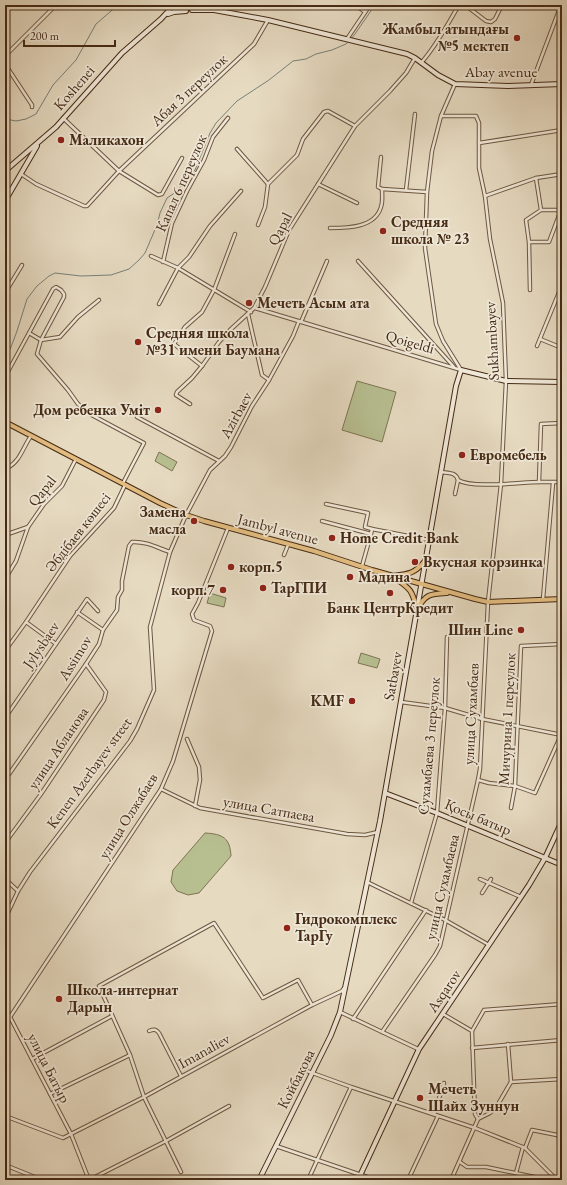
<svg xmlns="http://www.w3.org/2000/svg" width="567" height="1185" font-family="'EB Garamond',serif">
<rect width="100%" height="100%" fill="#e6dac1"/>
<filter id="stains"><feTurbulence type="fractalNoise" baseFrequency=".005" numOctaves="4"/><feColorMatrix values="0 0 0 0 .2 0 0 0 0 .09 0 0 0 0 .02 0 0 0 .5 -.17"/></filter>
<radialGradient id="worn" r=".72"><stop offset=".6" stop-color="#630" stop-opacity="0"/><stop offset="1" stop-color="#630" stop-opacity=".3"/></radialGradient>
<g fill="#b7bf91" stroke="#7e7553">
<polygon points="357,381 396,392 382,442 342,430"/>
<polygon points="159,452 177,462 172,471 155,461"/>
<polygon points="210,593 226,598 224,607 207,603"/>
<polygon points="361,653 380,659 377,668 358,663"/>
<path d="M205 833C223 834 230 838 231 856L199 893 188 895 177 891 171 882 173 870Z"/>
</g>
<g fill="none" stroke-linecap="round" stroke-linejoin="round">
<g stroke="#788079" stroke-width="1">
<polyline points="351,39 355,34 375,5"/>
<polyline points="5,119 16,121 26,119 36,114 53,85 76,60 96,24 118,5"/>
<polyline points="5,358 11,347 17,331 27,299 37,286 49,276 55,273 81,276 111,275 129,269 139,260 145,253 157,225 160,213 167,198 176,192 195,170 210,133 216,123 237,101 269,80 293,61 306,59 316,54 332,50 346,44 349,41"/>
</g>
<g stroke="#6e5740" stroke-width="4.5">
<g id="street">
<polyline points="355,5 365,12"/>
<polyline points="465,5 486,21 491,22 495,19 502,5"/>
<polyline points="347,39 370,5"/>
<polyline points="5,56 56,5"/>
<path d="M421 63C437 45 447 25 459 5"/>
<polyline points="5,64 32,105 32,107"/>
<polyline points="455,84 441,116 432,151 427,192 425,248 436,324 443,341 461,370"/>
<polyline points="531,85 561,5"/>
<polyline points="63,118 119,171 158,195 162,194 182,158"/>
<polyline points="479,143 562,130"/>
<polyline points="237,149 268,184"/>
<polyline points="381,157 378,187 382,189"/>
<polyline points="21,174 36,184 84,206 87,206 119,171 254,44 268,20"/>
<polyline points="318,184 357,203"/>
<polyline points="406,190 415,114"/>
<polyline points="485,196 536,178 562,174"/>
<polyline points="258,225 265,207 268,184 297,155 303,139 324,112 328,111 355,126"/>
<path d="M330 228C347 228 375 228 381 207 383 202 382 194 382 189L427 192"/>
<polyline points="529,242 549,242 561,210 541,210"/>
<polyline points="151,256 178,268 251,312"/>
<polyline points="358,261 454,367"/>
<polyline points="163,262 172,223 187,191 204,160 213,137 228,118"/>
<polyline points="530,290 529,242 526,220 541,210 536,178"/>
<polyline points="5,293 22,265"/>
<polyline points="159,304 178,268 189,257 210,226 241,191"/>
<polyline points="255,308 461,370"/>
<polyline points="248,314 262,375 269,380"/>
<polyline points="301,322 327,261"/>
<polyline points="29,333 41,340 60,337 78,317 99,300"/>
<polyline points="540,339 562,348"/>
<polyline points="537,346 562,285"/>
<polyline points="202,366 174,344 185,327 202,312 214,290 235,234"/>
<polyline points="5,377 53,289 56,287 61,290 64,294 64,297 41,340 37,354 68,390 78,404 88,413 144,443 123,483"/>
<polyline points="190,404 176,395 177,392 192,378 202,366 219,342 230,330 254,308 265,287 289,230 355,126 390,91 406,73 415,58"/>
<polyline points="137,417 219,461"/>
<path d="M5 467 7 468C20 462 23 447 31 436"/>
<path d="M441 472C448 473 456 472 458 480 472 489 522 482 540 482 547 482 555 482 562 482"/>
<polyline points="539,482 541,424 562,423"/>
<polyline points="455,494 458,480"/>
<polyline points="5,503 6,502"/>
<polyline points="326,504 368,513 365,527 372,529 371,534 362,566"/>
<polyline points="322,521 371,534"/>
<polyline points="372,529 429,540"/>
<polyline points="5,535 28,527"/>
<polyline points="284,555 288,545"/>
<polyline points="5,579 16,561 28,527 44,504 62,486 76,459"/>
<polyline points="543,599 553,483"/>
<polyline points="77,612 103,630"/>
<polyline points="26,622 56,644"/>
<polyline points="5,651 26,622 70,556 114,508 125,485"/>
<polyline points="401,702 445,708 482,719 562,735"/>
<polyline points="5,718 87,599 98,611"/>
<polyline points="187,739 199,767 200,780 195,806"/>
<path d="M5 780 86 664 99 644 103 630 117 610 118 597 122 590V581L129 546 132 542C146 541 158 548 170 552"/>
<polyline points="478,780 489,783 515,786 535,793 561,735"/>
<polyline points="161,789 200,808 347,834 365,835 378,832"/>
<polyline points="511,808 515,786 521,646 562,644"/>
<polyline points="5,843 41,794 104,700 106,692 86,664"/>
<polyline points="5,879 18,891"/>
<polyline points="480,879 521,897"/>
<polyline points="367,882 445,920 489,945"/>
<polyline points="482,893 491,879"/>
<polyline points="411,903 437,813 445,708 447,637"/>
<polyline points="5,919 18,891 30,872 130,741 137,729 154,690 150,627 170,552 186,515 210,470 225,456 231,447 252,406 269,380 293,336 299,321"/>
<polyline points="340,1012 418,1049"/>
<polyline points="5,1014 10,1017 71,1134 89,1180 166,1141 229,1106"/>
<polyline points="443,1014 472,1031 475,1114 478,1119 451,1180"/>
<polyline points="10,1017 161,789 173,761 212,631 210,626 194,620 192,614 198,603 228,528"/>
<polyline points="353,1019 426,910"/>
<path d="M149 1031C154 1029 156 1029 159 1033L181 1076"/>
<polyline points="472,1031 484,1010 562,1004"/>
<polyline points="382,1032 435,955 440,946 478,780 480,769 488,602 501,484 506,381 503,303 490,239 485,196 479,168 479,123 476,116 441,116"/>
<polyline points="472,1048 562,1040"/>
<polyline points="32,1059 112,1016"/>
<polyline points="307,1071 351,1087 475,1128 525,1148 557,1180"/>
<polyline points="511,1082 562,1079"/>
<polyline points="50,1094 130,1055"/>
<polyline points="434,1114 444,1083"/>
<polyline points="5,1116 63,1138 144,1097 312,1005 342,991 344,988"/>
<polyline points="478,1119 490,1113 497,1106 511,1082 508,1044"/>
<polyline points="276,1146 376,1180"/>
<polyline points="525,1148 532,1130 562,1136"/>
<polyline points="460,1162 467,1167 486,1167 549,1180"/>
<polyline points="5,1165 42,1180"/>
<polyline points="181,1172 144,1097 130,1055 99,986 214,923 263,998 298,980 312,1005"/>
<polyline points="516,1173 523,1147"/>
<polyline points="308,1180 351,1087"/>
<polyline points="408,1180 438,1116"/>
</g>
</g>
<g stroke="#462b15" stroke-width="6">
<g id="secondary">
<polyline points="179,5 185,10"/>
<polyline points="202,5 210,9"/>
<polyline points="192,10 214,10 268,20 407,54 415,58 438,75 455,84 508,86 562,84"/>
<polyline points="168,14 174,12 186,11"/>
<polyline points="5,171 56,127 122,53 161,19 174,5"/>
<polyline points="5,201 37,146"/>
<polyline points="385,793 437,813 562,865"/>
<polyline points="259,1180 331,1035 340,1012 380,821 456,386 461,370 506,381 562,382"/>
<polyline points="358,1180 419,1049 529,885 545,858 562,821"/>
</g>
</g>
<g stroke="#462b15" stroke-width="6">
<g id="primary">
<polyline points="5,422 160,503 186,515 204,521 314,551 372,570 475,599 488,602 562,599"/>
<path d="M425 561C414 574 409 574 392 576 409 588 412 588 417 610 425 594 430 594 447 593"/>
</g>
</g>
<use href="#street" stroke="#efe7d7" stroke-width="2.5"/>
<use href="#secondary" stroke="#efe7d7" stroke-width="4"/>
<use href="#primary" stroke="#e3bd80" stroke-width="4"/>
</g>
<g fill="#8f2418" stroke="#efe7d7" stroke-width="1.5">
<circle cx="517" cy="38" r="4"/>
<circle cx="61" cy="140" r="4"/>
<circle cx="383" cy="231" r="4"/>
<circle cx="249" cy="303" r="4"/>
<circle cx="138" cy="342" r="4"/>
<circle cx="158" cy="410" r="4"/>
<circle cx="462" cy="455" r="4"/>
<circle cx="194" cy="521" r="4"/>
<circle cx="332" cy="538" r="4"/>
<circle cx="415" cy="562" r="4"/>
<circle cx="231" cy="567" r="4"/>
<circle cx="350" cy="577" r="4"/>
<circle cx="263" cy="588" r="4"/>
<circle cx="223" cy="590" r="4"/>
<circle cx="390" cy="593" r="4"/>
<circle cx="521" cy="630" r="4"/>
<circle cx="352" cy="701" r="4"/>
<circle cx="287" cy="928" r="4"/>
<circle cx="59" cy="999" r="4"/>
<circle cx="420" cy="1098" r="4"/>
</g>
<g text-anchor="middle" stroke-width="3.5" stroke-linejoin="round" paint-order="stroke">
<g font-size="15" font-weight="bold" fill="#462b15" stroke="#efe7d7" text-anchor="start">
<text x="509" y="34" text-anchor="end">Жамбыл атындағы<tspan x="509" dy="17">№5 мектеп</tspan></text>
<text x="69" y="145">Маликахон</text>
<text x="391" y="227">Средняя<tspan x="391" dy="17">школа № 23</tspan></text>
<text x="257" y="308">Мечеть Асым ата</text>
<text x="146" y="338">Средняя школа<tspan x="146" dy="17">№31 имени Баумана</tspan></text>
<text x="150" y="415" text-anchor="end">Дом ребенка Умiт</text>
<text x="470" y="460">Евромебель</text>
<text x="186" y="517" text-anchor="end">Замена<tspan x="186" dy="17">масла</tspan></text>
<text x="340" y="543">Home Credit Bank</text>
<text x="423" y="567">Вкусная корзинка</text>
<text x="239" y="572">корп.5</text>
<text x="358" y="582">Мадина</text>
<text x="271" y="593">ТарГПИ</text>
<text x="215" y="595" text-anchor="end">корп.7</text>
<text x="390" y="613" text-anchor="middle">Банк ЦентрКредит</text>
<text x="513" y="635" text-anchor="end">Шин Line</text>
<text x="344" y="706" text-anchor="end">KMF</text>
<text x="295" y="924">Гидрокомплекс<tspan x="295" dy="17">ТарГу</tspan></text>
<text x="67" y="995">Школа-интернат<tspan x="67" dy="17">Дарын</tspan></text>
<text x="428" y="1094">Мечеть<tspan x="428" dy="17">Шайх Зуннун</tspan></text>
</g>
<g font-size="15" fill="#462b15" stroke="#efe7d7">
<text x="501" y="77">Abay avenue</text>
<text transform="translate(74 88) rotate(-49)" y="5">Koshenei</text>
<text transform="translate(189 90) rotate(-43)" y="5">Абая 3 переулок</text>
<text transform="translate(181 183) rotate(-66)" y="5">Капал 6 переулок</text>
<text transform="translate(280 229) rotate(-63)" y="5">Qapal</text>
<text transform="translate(492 341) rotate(-93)" y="5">Sukhambayev</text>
<text transform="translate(410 342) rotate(16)" y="5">Qoigeldi</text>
<text transform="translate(236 415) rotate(-61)" y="5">Azirbaev</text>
<text transform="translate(42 491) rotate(-51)" y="5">Qapal</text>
<text transform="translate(278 529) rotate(15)" y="5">Jambyl avenue</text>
<text transform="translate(78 532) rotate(-52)" y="5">Әбдібаев көшесі</text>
<text transform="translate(41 645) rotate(-56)" y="5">Jylysbaev</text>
<text transform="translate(75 658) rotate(-58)" y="5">Assimov</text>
<text transform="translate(393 676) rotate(-80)" y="5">Satbayev</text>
<text transform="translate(471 714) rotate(-87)" y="5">улица Сухамбаев</text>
<text transform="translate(507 719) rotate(-87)" y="5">Мичурина 1 переулок</text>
<text transform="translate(429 746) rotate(-85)" y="5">Сухамбаева 3 переулок</text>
<text transform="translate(58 748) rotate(-56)" y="5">улица Абланова</text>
<text transform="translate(89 773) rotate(-54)" y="5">Kenen Azerbayev street</text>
<text transform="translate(269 809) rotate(10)" y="5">улица Сатпаева</text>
<text transform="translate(128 816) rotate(-58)" y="5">улица Олжабаев</text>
<text transform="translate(478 817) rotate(23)" y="5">Қосы батыр</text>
<text transform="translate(442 887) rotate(-77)" y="5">улица Сухамбаева</text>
<text transform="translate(444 991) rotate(-56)" y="5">Asqarov</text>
<text transform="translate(204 1051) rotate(-29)" y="5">Imanaliev</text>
<text transform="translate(49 1068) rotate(63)" y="5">улица Батыр</text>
<text transform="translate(296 1079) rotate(-63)" y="5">Койбакова</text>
</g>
</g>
<rect width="567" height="1185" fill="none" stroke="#e6dac1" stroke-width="20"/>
<rect x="6" y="6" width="555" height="1173" fill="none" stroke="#462b15" stroke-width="2"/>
<rect x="10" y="10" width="547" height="1165" fill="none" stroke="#462b15"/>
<path d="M24 40v6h91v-6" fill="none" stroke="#462b15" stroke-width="2"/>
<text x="30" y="40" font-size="12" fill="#462b15" stroke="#efe7d7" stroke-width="3" paint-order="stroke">200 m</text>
<rect width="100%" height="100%" filter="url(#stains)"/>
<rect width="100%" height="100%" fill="url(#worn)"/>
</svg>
